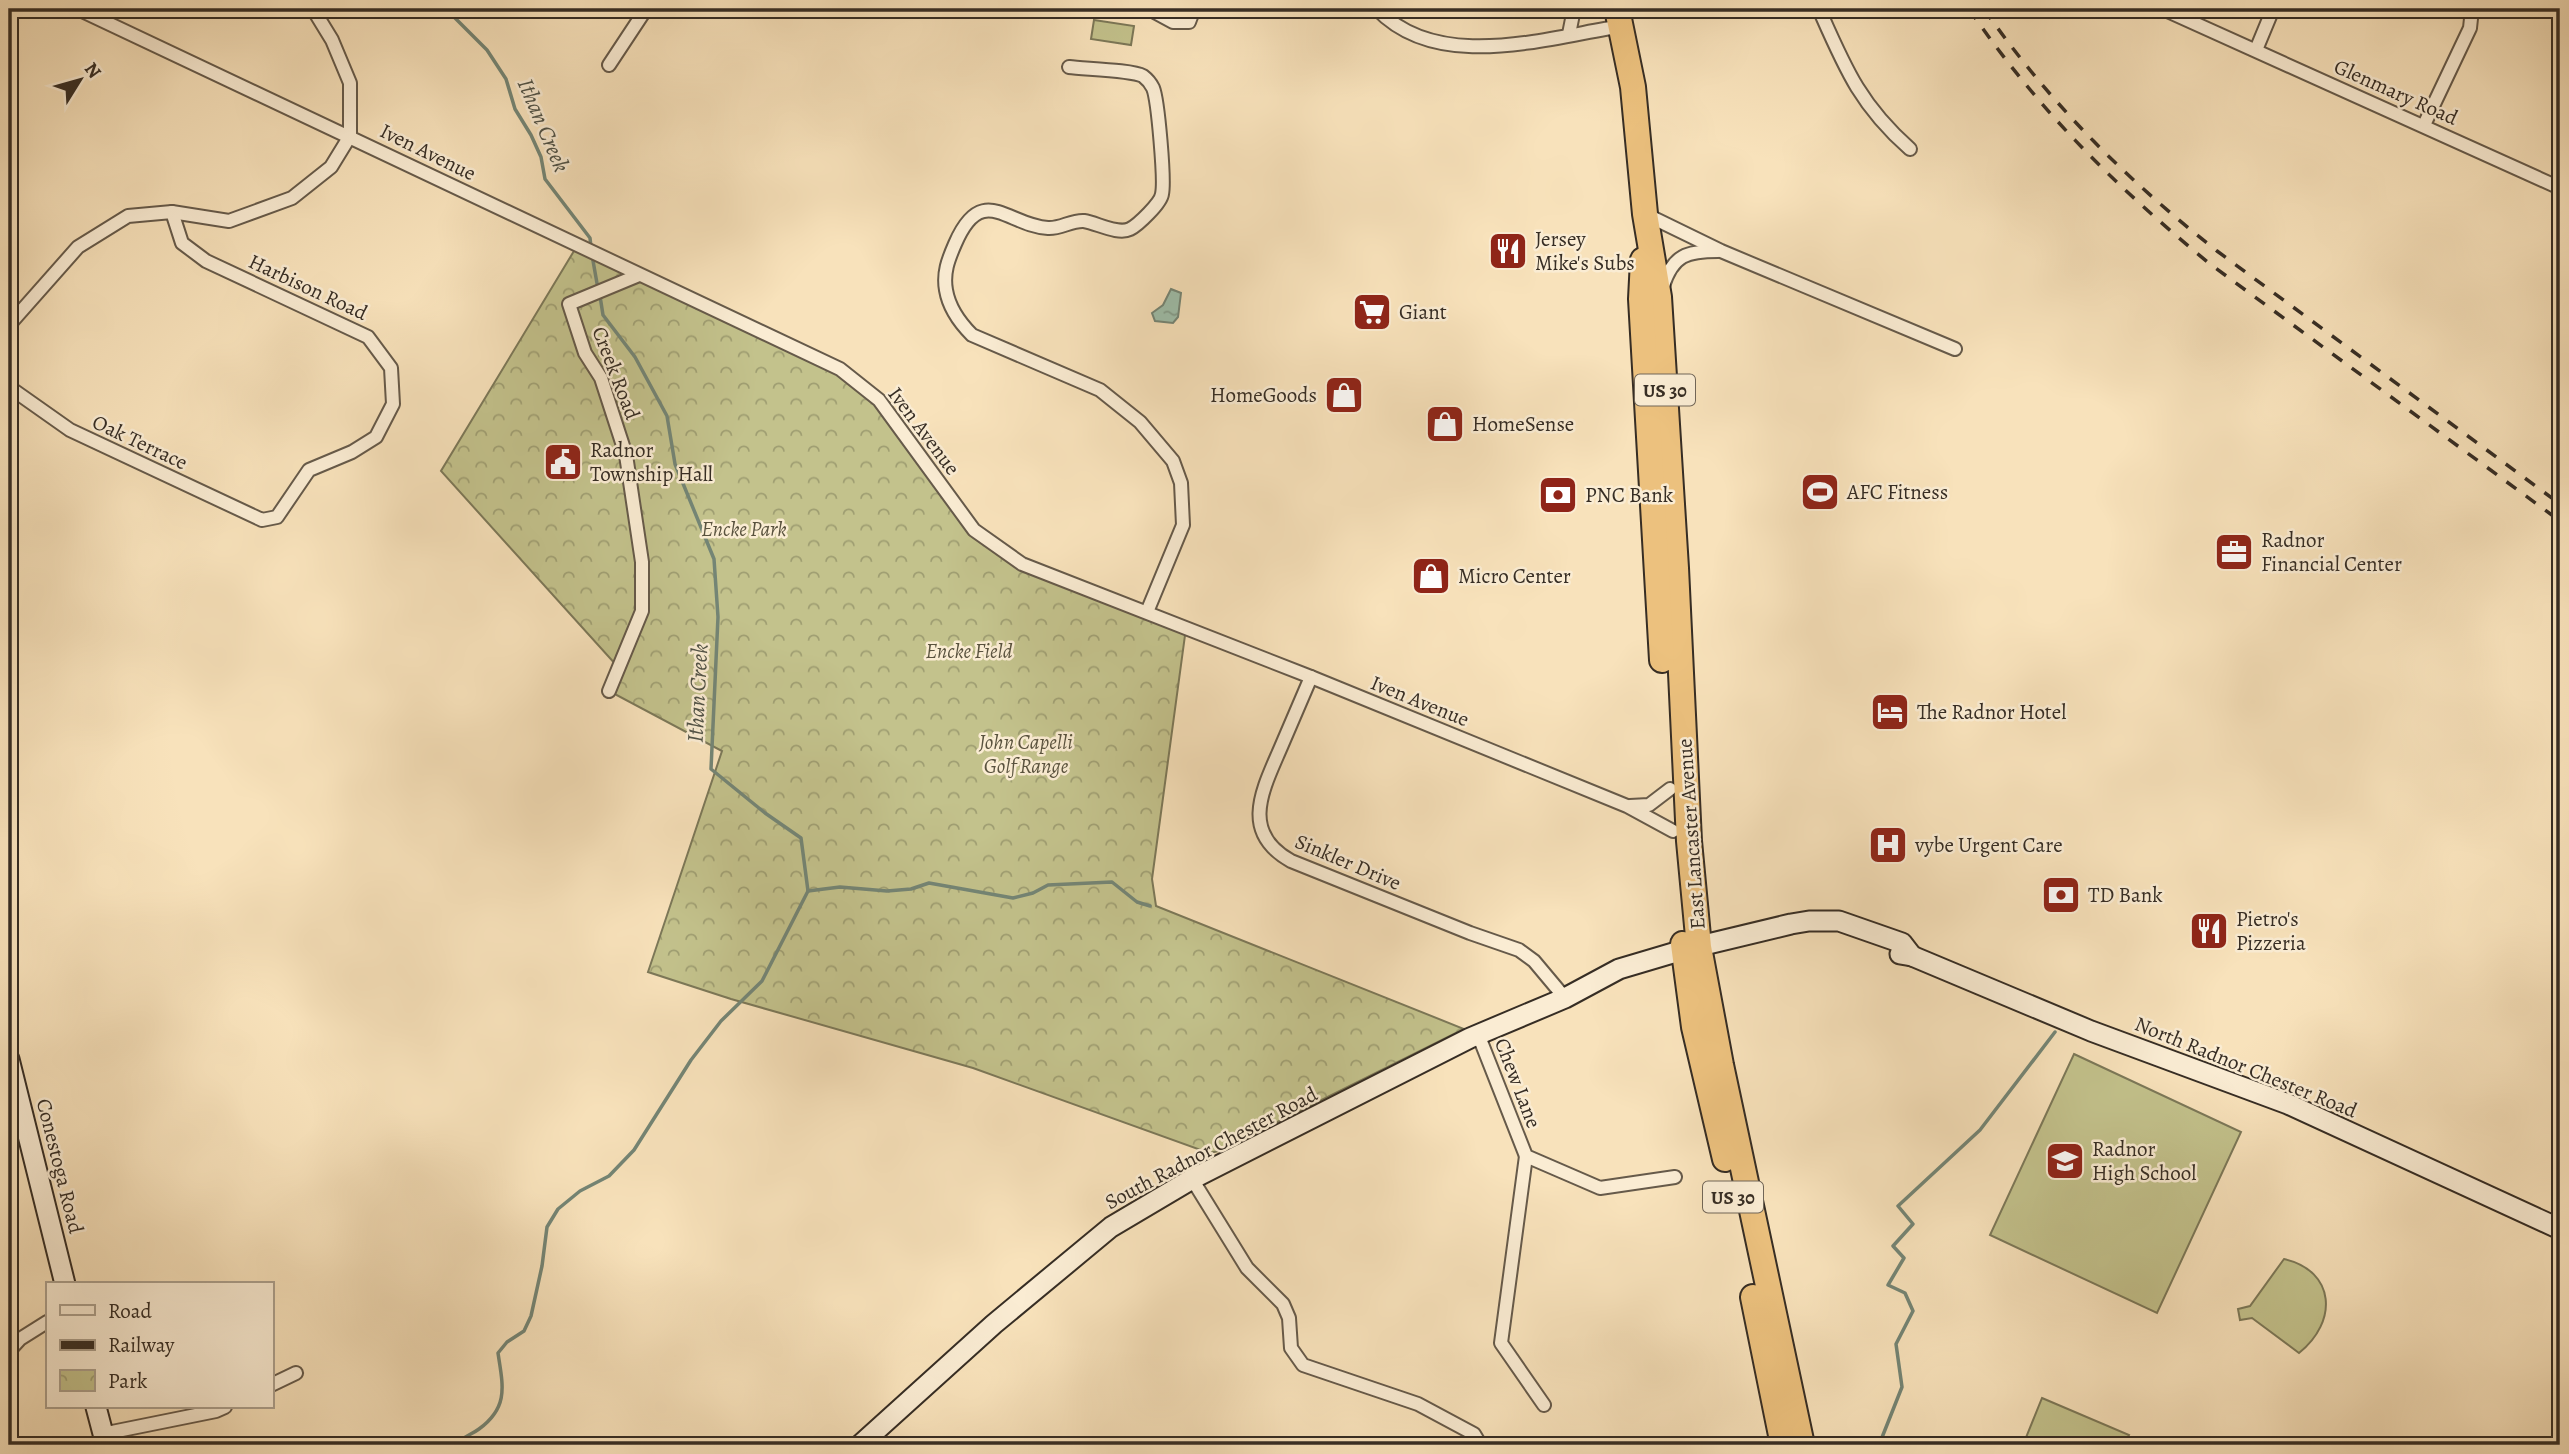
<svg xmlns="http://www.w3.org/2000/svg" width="2569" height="1454" font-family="Alegreya,serif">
<defs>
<pattern id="park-crowns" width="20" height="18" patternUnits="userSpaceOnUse" patternTransform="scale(1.75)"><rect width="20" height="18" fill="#c3c28c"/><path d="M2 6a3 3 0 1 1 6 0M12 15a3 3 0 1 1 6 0" fill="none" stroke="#9f9e72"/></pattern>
<pattern id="water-ripples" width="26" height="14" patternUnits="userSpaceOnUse" patternTransform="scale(1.75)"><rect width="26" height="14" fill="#9ebfab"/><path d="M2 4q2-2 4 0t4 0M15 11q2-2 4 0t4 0" fill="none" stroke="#829c8b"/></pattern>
</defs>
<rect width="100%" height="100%" fill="#f8e2bb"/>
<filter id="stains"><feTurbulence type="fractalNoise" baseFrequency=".00286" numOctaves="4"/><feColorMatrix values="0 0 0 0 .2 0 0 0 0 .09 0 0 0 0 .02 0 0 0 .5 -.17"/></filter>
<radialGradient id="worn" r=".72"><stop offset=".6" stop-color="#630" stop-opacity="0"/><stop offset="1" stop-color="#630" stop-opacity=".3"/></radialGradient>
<g fill="#c3c28c" stroke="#7c7858" stroke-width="2">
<polygon points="1094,20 1134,26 1131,45 1091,39"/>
<polygon points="2074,1054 2241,1132 2157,1313 1990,1235"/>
<path d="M2284 1259C2336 1271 2338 1322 2299 1353L2252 1318 2240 1320 2238 1309 2250 1306Z"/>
<polygon points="2042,1398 2129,1435 2124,1445 2023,1445"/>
</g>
<polygon fill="url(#park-crowns)" stroke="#7c7858" stroke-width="2" points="577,246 840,369 879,400 974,530 1023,564 1186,628 1152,879 1156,906 1464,1029 1219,1151 1209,1153 973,1068 731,999 648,972 722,751 609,691 618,667 441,471"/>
<polygon fill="url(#water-ripples)" stroke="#748575" stroke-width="2" points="1171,289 1181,293 1178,317 1173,323 1155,321 1152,313 1163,305"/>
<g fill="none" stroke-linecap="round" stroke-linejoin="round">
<g stroke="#748575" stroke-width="3.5">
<polyline points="446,9 487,50 506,79 515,109 531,135 541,157 545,179 590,238 591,247"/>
<polyline points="592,255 598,289"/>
<polyline points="808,891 840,887 887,891 911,889 929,883 1013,898 1033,893 1048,885 1112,882 1137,902 1150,906"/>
<path d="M456 1445C462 1437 471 1435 479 1429 509 1407 503 1386 498 1353L507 1342 524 1331 531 1316 542 1266 547 1227 558 1209 580 1191 609 1176 634 1150 691 1060 721 1021 762 981 808 891 801 838 765 813 711 769 718 617 714 559 675 464 667 416 635 357 603 315 600 296"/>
<polyline points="1879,1445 1902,1387 1896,1344 1913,1311 1905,1293 1888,1285 1904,1258 1893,1246 1913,1224 1898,1206 1980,1130 2055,1032"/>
</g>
<g stroke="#665a4a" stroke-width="16">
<g id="street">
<polyline points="78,9 840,369 879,400 974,530 1022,564 1311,677 1627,806 1673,831"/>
<polyline points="1149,9 1173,22 1189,22 1194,9"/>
<path d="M1377 9C1438 73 1545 38 1622 26"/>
<path d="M1819 9C1845 68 1860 105 1910 149"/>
<polyline points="2163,9 2560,188"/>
<polyline points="1569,34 1574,9"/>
<polyline points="2256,50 2273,9"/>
<polyline points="609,65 646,9"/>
<path d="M1069 67C1084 69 1132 70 1143 76 1147 79 1151 84 1153 88 1158 100 1165 181 1162 194 1161 203 1138 225 1130 229 1118 235 1097 223 1084 221 1072 220 1060 229 1048 228 1008 226 982 181 955 244 948 260 943 273 946 290 949 308 959 322 972 335L1100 390 1140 422 1173 461 1181 483 1183 525 1147 612"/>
<polyline points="2424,125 2470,28 2472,9"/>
<polyline points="1645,214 1721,251 1955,349"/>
<path d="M1663 286C1673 255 1687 251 1718 251"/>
<polyline points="9,325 78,247 128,216 172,212 229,221 292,198 331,167 350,136 350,83 332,40 313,9"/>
<polyline points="9,387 70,430 262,520 277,517 309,470 352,452 376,437 393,404 391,368 368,337 206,261 182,243 172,212"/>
<path d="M1311 677C1301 700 1291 724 1281 747 1263 789 1239 832 1291 861L1470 933 1519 950 1534 961 1565 998"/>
<polyline points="609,691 642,611 642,562 626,455 601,378 585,353 569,304 639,275"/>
<polyline points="1630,806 1649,805 1670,789"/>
<polyline points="1478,1034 1526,1156 1600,1188 1675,1177"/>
<polyline points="1526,1156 1501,1343 1544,1405"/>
<polyline points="1192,1179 1247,1268 1283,1304 1289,1318 1291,1348 1303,1365 1418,1404 1474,1434 1480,1444"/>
<polyline points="9,1351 20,1339 47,1322"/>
<polyline points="271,1385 296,1373"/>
<polyline points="102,1434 216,1411 225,1407"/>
</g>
</g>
<g stroke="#362d24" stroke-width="23">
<g id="secondary">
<polyline points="1900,954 1912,956 2091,1031 2288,1104 2560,1229"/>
<polyline points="9,1059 65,1284"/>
<polyline points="96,1407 106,1445"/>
<polyline points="860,1445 994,1324 1111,1227 1192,1179 1470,1038 1565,998 1619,969 1683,950 1791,924 1809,921 1839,921 1902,943 1912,956"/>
</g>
</g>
<g stroke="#362d24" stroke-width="28">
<g id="highway">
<polyline points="1617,9 1633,87 1645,214 1659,297 1676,568 1689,841 1699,947 1721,1065 1802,1445"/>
<polyline points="1643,260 1641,299 1662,660"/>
<polyline points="1683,944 1694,1027 1725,1159"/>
<polyline points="1753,1297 1783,1445"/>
</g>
</g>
<use href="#street" stroke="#faecd3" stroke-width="12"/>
<use href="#secondary" stroke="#faecd3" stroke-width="19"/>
<use href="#highway" stroke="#ecc17e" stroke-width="24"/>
<g stroke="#362d24" stroke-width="3.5" stroke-dasharray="12 12" stroke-linecap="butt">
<path d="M1969 9C2039 111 2114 185 2210 264L2560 521"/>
<path d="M1984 9C2051 105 2126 179 2217 251L2560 504"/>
</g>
</g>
<defs>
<g id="restaurant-square" transform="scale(2.0125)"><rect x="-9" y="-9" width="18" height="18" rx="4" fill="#8f2418" stroke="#faecd3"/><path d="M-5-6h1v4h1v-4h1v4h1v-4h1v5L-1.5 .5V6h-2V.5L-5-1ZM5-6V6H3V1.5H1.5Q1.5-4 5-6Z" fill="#fff"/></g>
<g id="supermarket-square" transform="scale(2.0125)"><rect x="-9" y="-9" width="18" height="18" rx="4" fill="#8f2418" stroke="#faecd3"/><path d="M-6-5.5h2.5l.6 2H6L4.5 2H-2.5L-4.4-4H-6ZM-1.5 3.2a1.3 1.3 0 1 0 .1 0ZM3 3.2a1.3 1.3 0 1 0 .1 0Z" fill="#fff"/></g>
<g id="shop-square" transform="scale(2.0125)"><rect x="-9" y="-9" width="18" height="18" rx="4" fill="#8f2418" stroke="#faecd3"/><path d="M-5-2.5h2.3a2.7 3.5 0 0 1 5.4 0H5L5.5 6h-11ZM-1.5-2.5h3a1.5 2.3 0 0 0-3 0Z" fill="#fff"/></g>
<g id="civic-square" transform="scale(2.0125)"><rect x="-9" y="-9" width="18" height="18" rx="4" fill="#8f2418" stroke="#faecd3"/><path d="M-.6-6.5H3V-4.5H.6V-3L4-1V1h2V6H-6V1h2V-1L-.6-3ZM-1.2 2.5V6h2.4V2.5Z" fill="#fff"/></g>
<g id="stadium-square" transform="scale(2.0125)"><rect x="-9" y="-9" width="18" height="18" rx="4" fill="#8f2418" stroke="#faecd3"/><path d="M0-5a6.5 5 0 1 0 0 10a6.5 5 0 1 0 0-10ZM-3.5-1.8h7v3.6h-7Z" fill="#fff"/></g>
<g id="bank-square" transform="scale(2.0125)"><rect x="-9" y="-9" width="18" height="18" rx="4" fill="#8f2418" stroke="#faecd3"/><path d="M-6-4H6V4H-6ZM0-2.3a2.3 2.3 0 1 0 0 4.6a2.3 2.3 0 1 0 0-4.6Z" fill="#fff"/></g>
<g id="office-square" transform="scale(2.0125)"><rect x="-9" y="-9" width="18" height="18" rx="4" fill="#8f2418" stroke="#faecd3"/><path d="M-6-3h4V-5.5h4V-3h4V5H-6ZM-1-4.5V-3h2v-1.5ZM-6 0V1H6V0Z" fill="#fff"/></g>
<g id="hotel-square" transform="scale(2.0125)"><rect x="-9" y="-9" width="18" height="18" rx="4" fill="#8f2418" stroke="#faecd3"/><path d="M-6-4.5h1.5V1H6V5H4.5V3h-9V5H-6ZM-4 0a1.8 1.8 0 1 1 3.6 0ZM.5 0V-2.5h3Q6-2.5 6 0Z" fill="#fff"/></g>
<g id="hospital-square" transform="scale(2.0125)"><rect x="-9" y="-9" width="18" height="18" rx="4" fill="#8f2418" stroke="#faecd3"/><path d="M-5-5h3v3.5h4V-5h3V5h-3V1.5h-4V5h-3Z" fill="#fff"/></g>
<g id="school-square" transform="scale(2.0125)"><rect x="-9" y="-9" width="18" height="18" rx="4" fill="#8f2418" stroke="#faecd3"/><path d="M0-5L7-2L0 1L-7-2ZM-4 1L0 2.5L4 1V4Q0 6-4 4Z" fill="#fff"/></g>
</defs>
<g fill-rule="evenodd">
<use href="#restaurant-square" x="1508" y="251"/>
<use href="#supermarket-square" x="1372" y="312"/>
<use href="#shop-square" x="1344" y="395"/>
<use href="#shop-square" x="1445" y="424"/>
<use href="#civic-square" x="563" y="462"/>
<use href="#stadium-square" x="1820" y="492"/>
<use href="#bank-square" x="1558" y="495"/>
<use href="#office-square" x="2234" y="552"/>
<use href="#shop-square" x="1431" y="576"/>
<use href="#hotel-square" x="1890" y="712"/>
<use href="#hospital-square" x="1888" y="845"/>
<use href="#bank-square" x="2061" y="895"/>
<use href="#restaurant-square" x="2209" y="931"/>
<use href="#school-square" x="2065" y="1161"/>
</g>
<g text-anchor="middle" stroke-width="5" stroke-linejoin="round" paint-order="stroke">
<g fill="#faecd3" stroke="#716658" stroke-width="2">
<rect x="1635" y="374.5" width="60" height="31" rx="5"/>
<rect x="1703" y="1181.5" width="60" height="31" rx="5"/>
</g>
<g font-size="19" font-weight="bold" fill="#362d24">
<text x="1665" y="397">US 30</text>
<text x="1733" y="1204">US 30</text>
</g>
<g font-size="21" fill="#362d24" stroke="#faecd3">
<text transform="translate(2396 92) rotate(24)" y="7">Glenmary Road</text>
<text transform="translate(428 152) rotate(26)" y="7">Iven Avenue</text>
<text transform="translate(308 287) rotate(25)" y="7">Harbison Road</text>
<text transform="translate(616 373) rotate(69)" y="7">Creek Road</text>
<text transform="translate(924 431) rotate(53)" y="7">Iven Avenue</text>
<text transform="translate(140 442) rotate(25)" y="7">Oak Terrace</text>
<text transform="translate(1420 701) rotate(22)" y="7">Iven Avenue</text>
<text transform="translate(1691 834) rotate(-94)" y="7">East Lancaster Avenue</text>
<text transform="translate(1348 862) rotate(23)" y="7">Sinkler Drive</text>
<text transform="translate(2246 1067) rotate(22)" y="7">North Radnor Chester Road</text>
<text transform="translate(1518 1083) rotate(69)" y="7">Chew Lane</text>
<text transform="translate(1211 1148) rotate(-28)" y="7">South Radnor Chester Road</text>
<text transform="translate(60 1166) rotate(76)" y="7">Conestoga Road</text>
</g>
<g font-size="21" fill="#362d24" stroke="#faecd3" text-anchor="start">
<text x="1535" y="246">Jersey<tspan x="1535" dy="24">Mike's Subs</tspan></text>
<text x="1399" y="319">Giant</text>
<text x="1317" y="402" text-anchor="end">HomeGoods</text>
<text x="1472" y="431">HomeSense</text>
<text x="590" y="457">Radnor<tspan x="590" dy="24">Township Hall</tspan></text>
<text x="1847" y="499">AFC Fitness</text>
<text x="1585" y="502">PNC Bank</text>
<text x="2261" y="547">Radnor<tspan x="2261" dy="24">Financial Center</tspan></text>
<text x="1458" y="583">Micro Center</text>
<text x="1917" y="719">The Radnor Hotel</text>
<text x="1915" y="852">vybe Urgent Care</text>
<text x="2088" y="902">TD Bank</text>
<text x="2236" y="926">Pietro's<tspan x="2236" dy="24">Pizzeria</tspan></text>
<text x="2092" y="1156">Radnor<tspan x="2092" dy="24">High School</tspan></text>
</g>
<g font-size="21" font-style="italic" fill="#59523e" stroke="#faecd3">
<text x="744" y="536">Encke Park</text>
<text x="969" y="658">Encke Field</text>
<text x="1026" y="749">John Capelli<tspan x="1026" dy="24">Golf Range</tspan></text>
</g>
<g font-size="23" font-style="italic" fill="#505246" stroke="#faecd3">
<text transform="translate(544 125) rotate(67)" y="8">Ithan Creek</text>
<text transform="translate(697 693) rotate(-87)" y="8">Ithan Creek</text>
</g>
</g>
<rect width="2569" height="1454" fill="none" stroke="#f8e2bb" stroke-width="35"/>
<rect x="10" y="10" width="2548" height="1433" fill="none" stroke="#362d24" stroke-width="3.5"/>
<rect x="18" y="18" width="2534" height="1419" fill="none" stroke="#362d24" stroke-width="2"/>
<rect x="46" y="1282" width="228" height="126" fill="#faecd3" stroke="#aca08d" stroke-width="2"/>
<rect x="60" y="1305" width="35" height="10" fill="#faecd3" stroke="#aca08d" stroke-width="2"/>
<text x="108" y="1318" font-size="21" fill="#362d24">Road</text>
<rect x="60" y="1340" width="35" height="10" fill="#362d24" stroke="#aca08d" stroke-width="2"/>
<text x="108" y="1352" font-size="21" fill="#362d24">Railway</text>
<rect x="60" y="1370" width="35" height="21" fill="url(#park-crowns)" stroke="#aca08d" stroke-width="2"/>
<text x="108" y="1388" font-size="21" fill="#362d24">Park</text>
<g transform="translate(80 80) rotate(53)" stroke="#faecd3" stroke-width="5" paint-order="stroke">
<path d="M0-5L12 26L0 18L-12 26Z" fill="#362d24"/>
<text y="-10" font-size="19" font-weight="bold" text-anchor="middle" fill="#362d24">N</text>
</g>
<rect width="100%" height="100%" filter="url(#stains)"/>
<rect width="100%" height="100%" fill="url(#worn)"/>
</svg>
